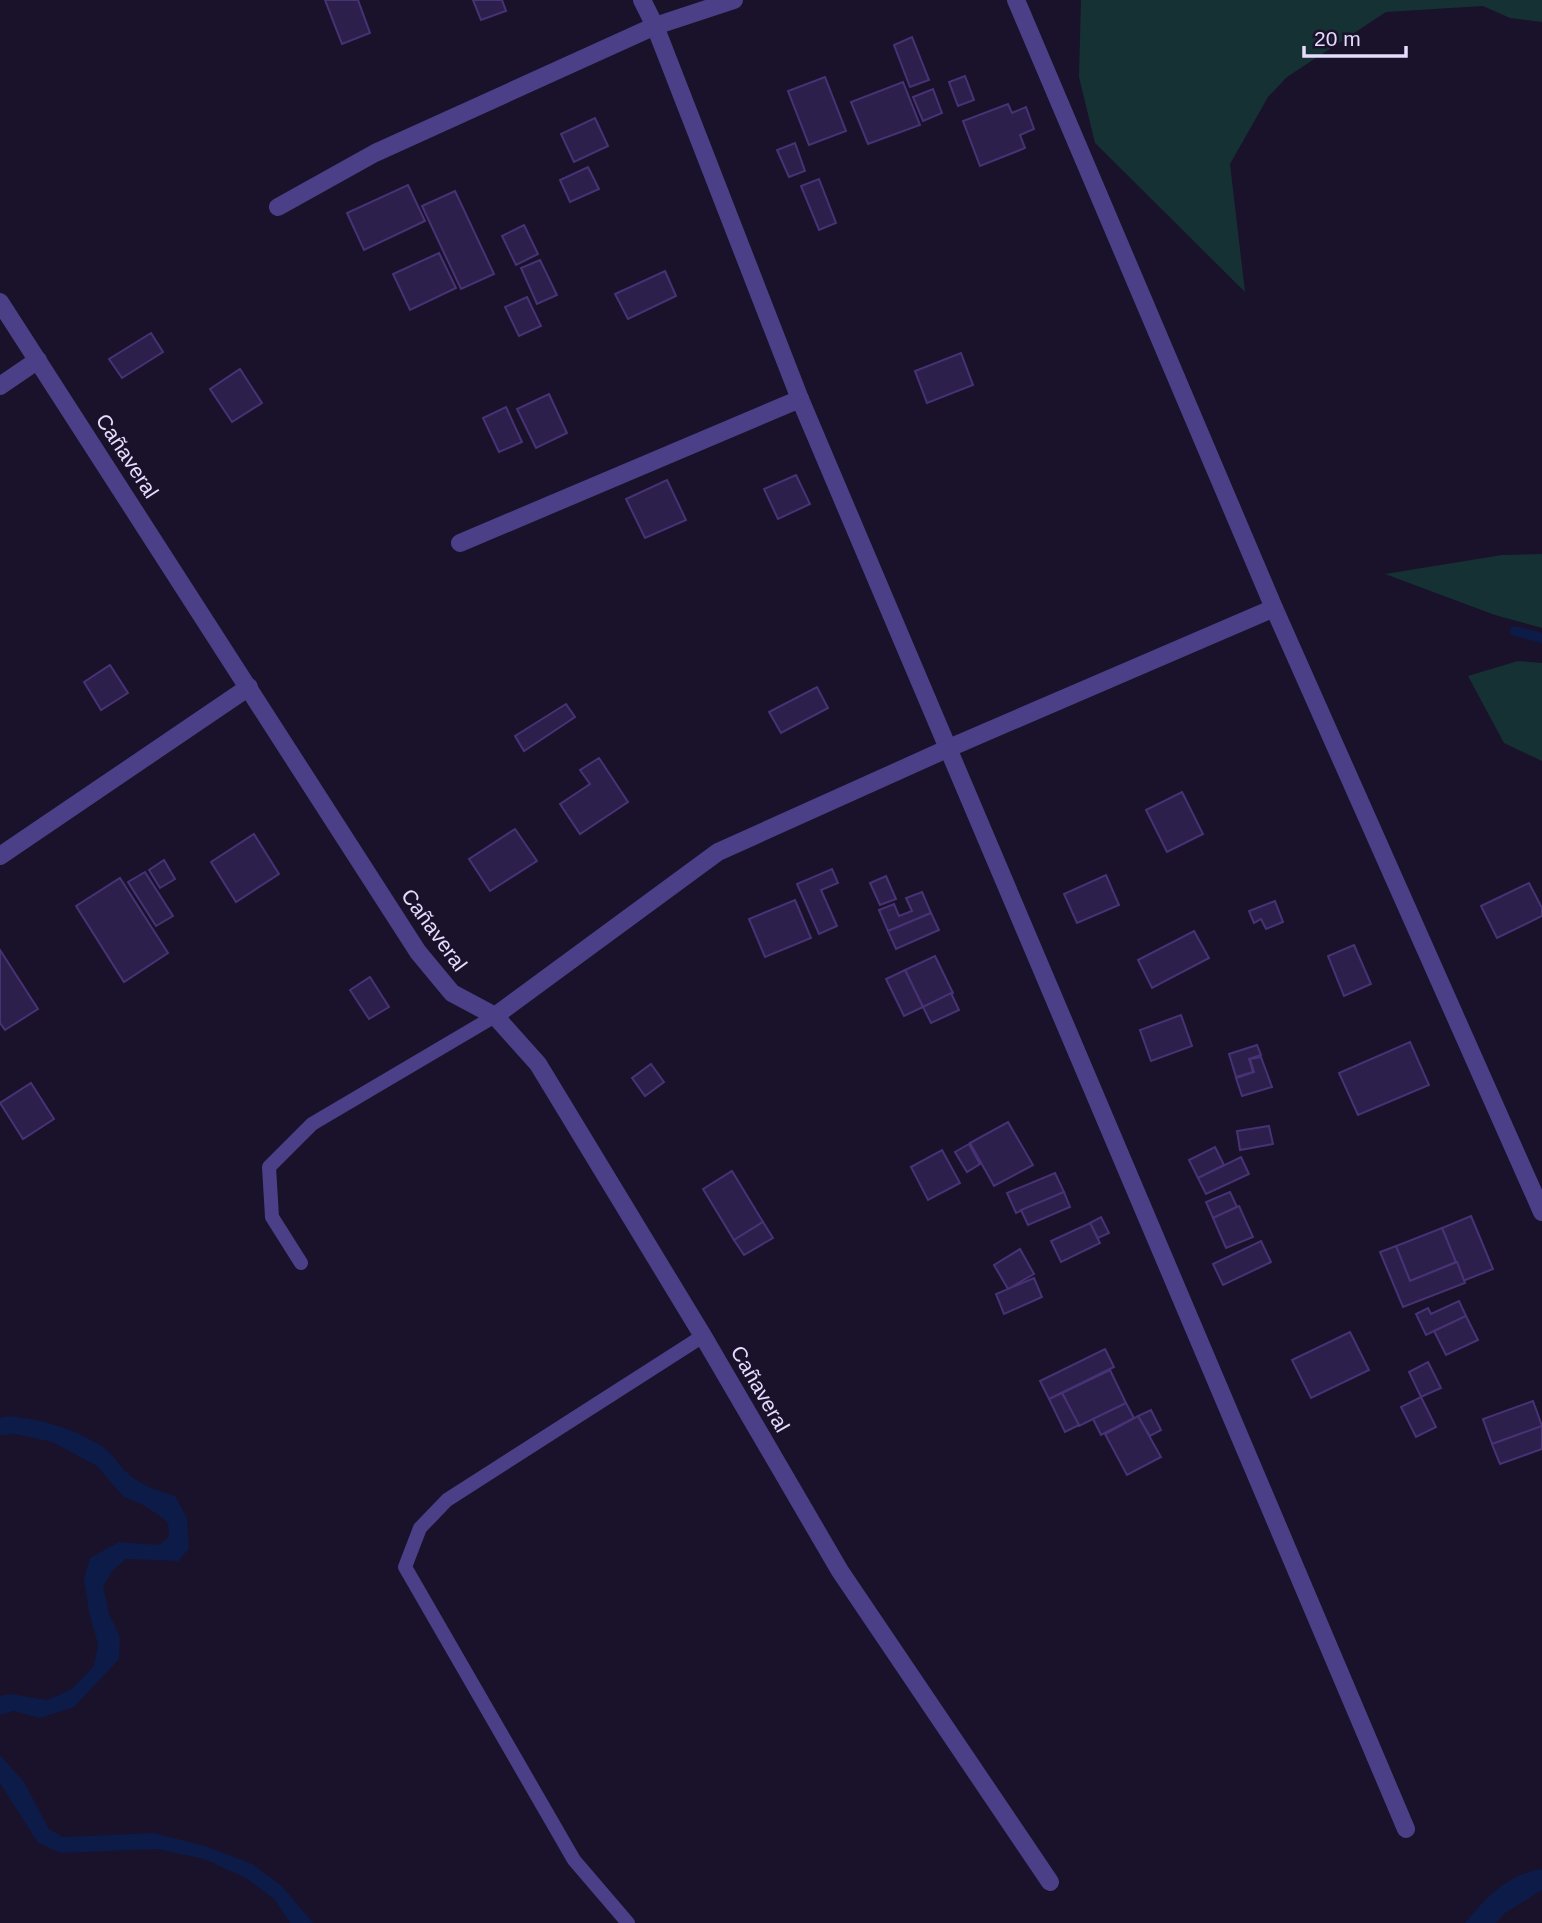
<svg xmlns="http://www.w3.org/2000/svg" width="1542" height="1923" font-family="Arial,sans-serif">
<rect width="100%" height="100%" fill="#19122a"/>
<g fill="#153134">
<polygon points="1081,0 1542,0 1542,22 1510,18 1483,6 1386,12 1287,77 1268,97 1230,164 1245,292 1095,143 1079,77"/>
<polygon points="1542,554 1542,628 1495,615 1385,574 1502,555"/>
<polygon points="1518,661 1542,663 1542,761 1504,743 1468,676"/>
</g>
<g fill="#0d1b48">
<path d="M9 1416C44 1420 74 1428 103 1447 112 1453 118 1464 125 1471 139 1485 157 1490 175 1496L187 1518 189 1548 179 1561 126 1559 113 1570 103 1586 109 1614 120 1637 119 1659 74 1707 40 1718 13 1711 0 1715V1696L11 1694 47 1700 72 1689 94 1666 98 1644 89 1612 84 1579 90 1558 119 1542 159 1545 169 1537 168 1522 147 1507 123 1496 97 1466 52 1442 16 1434 0 1435V1418Z"/>
<polygon points="0,1755 24,1782 49,1829 63,1837 153,1833 205,1846 252,1864 283,1887 313,1923 290,1923 275,1900 246,1878 204,1859 157,1849 61,1853 38,1843 0,1783"/>
<path d="M1542 1869V1890L1505 1913 1496 1923H1465C1486 1897 1508 1874 1542 1869Z"/>
</g>
<g fill="none" stroke-linecap="round" stroke-linejoin="round">
<polyline stroke="#0d1b48" stroke-width="10" points="1515,631 1542,638"/>
</g>
<g fill="#2d1f4b" stroke="#483276" stroke-width="2">
<polygon points="325,0 358,0 370,33 342,44"/>
<polygon points="473,0 502,0 506,11 481,20"/>
<polygon points="912,37 929,80 910,87 894,45"/>
<polygon points="965,76 974,100 958,106 949,82"/>
<polygon points="825,77 846,131 809,145 788,91"/>
<polygon points="903,82 920,125 868,144 851,102"/>
<polygon points="933,89 942,113 923,121 913,97"/>
<polygon points="1008,104 1012,113 1026,107 1034,129 1020,135 1025,148 980,166 963,121"/>
<polygon points="595,118 608,146 574,162 561,134"/>
<polygon points="795,143 805,171 789,177 777,150"/>
<polygon points="588,167 599,189 570,202 560,180"/>
<polygon points="819,179 836,223 819,230 801,186"/>
<polygon points="408,185 425,221 364,250 347,213"/>
<polygon points="455,191 494,274 461,289 422,206"/>
<polygon points="524,225 538,254 516,265 502,236"/>
<polygon points="439,253 456,288 410,310 393,274"/>
<polygon points="540,260 557,295 537,304 521,268"/>
<polygon points="665,271 676,296 628,319 615,294"/>
<polygon points="527,297 541,326 519,336 505,307"/>
<polygon points="151,333 163,352 122,378 109,359"/>
<polygon points="961,353 973,385 927,403 915,371"/>
<polygon points="240,369 262,403 232,422 210,389"/>
<polygon points="549,394 567,433 536,448 517,409"/>
<polygon points="506,407 522,442 499,452 483,418"/>
<polygon points="796,475 810,504 778,519 764,489"/>
<polygon points="667,480 686,520 645,538 626,499"/>
<polygon points="110,665 128,693 101,710 84,682"/>
<polygon points="817,687 828,708 781,733 769,712"/>
<polygon points="566,704 575,717 524,751 515,736"/>
<polygon points="599,758 628,802 580,834 560,804 590,784 580,770"/>
<polygon points="1182,792 1203,834 1167,852 1146,810"/>
<polygon points="515,829 537,861 490,891 469,859"/>
<polygon points="254,834 279,874 236,902 211,862"/>
<polygon points="164,860 175,879 160,888 149,870"/>
<polygon points="832,869 838,883 821,890 837,926 819,934 797,884"/>
<polygon points="145,872 173,916 156,926 128,882"/>
<polygon points="1106,875 1119,905 1077,923 1064,894"/>
<polygon points="886,876 896,899 880,905 870,883"/>
<polygon points="120,878 168,953 124,982 76,906"/>
<polygon points="1529,883 1542,908 1542,916 1497,938 1481,906"/>
<polygon points="922,892 931,913 888,931 879,910 894,904 899,916 912,911 906,898"/>
<polygon points="795,900 811,938 765,957 749,919"/>
<polygon points="1275,901 1283,922 1266,929 1261,919 1254,923 1249,911"/>
<polygon points="931,913 939,930 896,949 888,931"/>
<polygon points="1194,931 1209,958 1152,988 1138,960"/>
<polygon points="1354,945 1371,984 1344,996 1328,956"/>
<polygon points="0,950 38,1009 5,1030 0,1023"/>
<polygon points="935,956 953,993 923,1007 905,970"/>
<polygon points="905,970 923,1007 904,1016 886,979"/>
<polygon points="370,977 389,1007 369,1019 350,990"/>
<polygon points="951,993 959,1010 931,1023 923,1007"/>
<polygon points="1181,1015 1192,1046 1151,1061 1140,1030"/>
<polygon points="1410,1042 1429,1085 1358,1115 1339,1073"/>
<polygon points="1257,1045 1261,1055 1249,1059 1253,1072 1236,1077 1229,1054"/>
<polygon points="1261,1057 1272,1087 1242,1096 1236,1078 1254,1072 1250,1059"/>
<polygon points="651,1064 664,1082 645,1096 632,1078"/>
<polygon points="31,1083 54,1119 23,1139 0,1103"/>
<polygon points="1008,1122 1033,1165 994,1186 970,1143"/>
<polygon points="1269,1126 1273,1144 1240,1150 1237,1131"/>
<polygon points="969,1144 980,1164 967,1172 955,1152"/>
<polygon points="1215,1147 1224,1165 1198,1178 1189,1160"/>
<polygon points="942,1150 960,1183 928,1200 911,1167"/>
<polygon points="1241,1157 1249,1174 1206,1194 1198,1178"/>
<polygon points="732,1171 763,1222 734,1240 703,1189"/>
<polygon points="1055,1173 1064,1192 1016,1213 1007,1193"/>
<polygon points="1064,1192 1070,1207 1028,1225 1021,1210"/>
<polygon points="1230,1192 1237,1207 1213,1218 1206,1202"/>
<polygon points="1239,1206 1253,1237 1226,1248 1213,1218"/>
<polygon points="1471,1216 1493,1269 1463,1281 1442,1228"/>
<polygon points="1101,1217 1109,1233 1098,1238 1090,1223"/>
<polygon points="763,1222 773,1238 744,1255 734,1240"/>
<polygon points="1090,1223 1100,1243 1061,1262 1051,1241"/>
<polygon points="1442,1228 1456,1262 1410,1281 1396,1246"/>
<polygon points="1261,1241 1271,1262 1223,1285 1213,1264"/>
<polygon points="1396,1246 1410,1281 1457,1262 1465,1283 1403,1307 1380,1252"/>
<polygon points="1020,1249 1034,1274 1008,1289 994,1265"/>
<polygon points="1034,1278 1042,1297 1004,1314 996,1294"/>
<polygon points="1459,1301 1466,1316 1426,1335 1416,1314 1428,1308 1431,1314"/>
<polygon points="1466,1316 1478,1340 1446,1355 1434,1331"/>
<polygon points="1350,1332 1369,1370 1311,1398 1292,1360"/>
<polygon points="1105,1349 1114,1367 1049,1399 1040,1381"/>
<polygon points="1428,1362 1441,1388 1421,1397 1409,1372"/>
<polygon points="1110,1370 1126,1403 1079,1426 1062,1393"/>
<polygon points="1062,1393 1079,1425 1065,1432 1049,1399"/>
<polygon points="1421,1397 1436,1427 1416,1437 1401,1407"/>
<polygon points="1533,1401 1542,1426 1492,1444 1483,1419"/>
<polygon points="1126,1403 1134,1418 1101,1435 1093,1419"/>
<polygon points="1151,1410 1161,1430 1150,1436 1138,1416"/>
<polygon points="1138,1416 1161,1457 1127,1475 1105,1434"/>
<polygon points="1542,1426 1542,1449 1500,1464 1492,1444"/>
</g>
<g fill="none" stroke-linecap="round" stroke-linejoin="round">
<g stroke="#4b3f87" stroke-width="14">
<polyline points="301,1263 272,1217 269,1167 312,1124 495,1016"/>
<polyline points="628,1923 574,1860 405,1567 420,1528 447,1500 703,1336"/>
</g>
<g stroke="#4b3f87" stroke-width="18">
<polyline points="642,0 655,26 800,399 1406,1829"/>
<polyline points="1016,0 1274,608 1542,1212"/>
<polyline points="278,207 375,153 655,26 734,0"/>
<polyline points="0,302 418,952 452,993 495,1016 538,1064 703,1336 840,1571 1050,1882"/>
<polyline points="0,386 38,360"/>
<polyline points="460,543 800,399"/>
<polyline points="0,856 249,687"/>
<polyline points="495,1016 718,852 949,748 1274,608"/>
</g>
</g>
<g text-anchor="middle" stroke-width="5" stroke-linejoin="round" paint-order="stroke">
<g font-size="21" fill="#e5dcfe" stroke="#19122a">
<text transform="translate(127 456) rotate(57)" y="7">Cañaveral</text>
<text transform="translate(434 930) rotate(54)" y="7">Cañaveral</text>
<text transform="translate(760 1389) rotate(60)" y="7">Cañaveral</text>
</g>
</g>
<path d="M1304 46v10h102v-10" fill="none" stroke="#e5dcfe" stroke-width="3.5"/>
<text x="1314" y="46" font-size="21" fill="#e5dcfe" stroke="#19122a" stroke-width="5" paint-order="stroke">20 m</text>
</svg>
